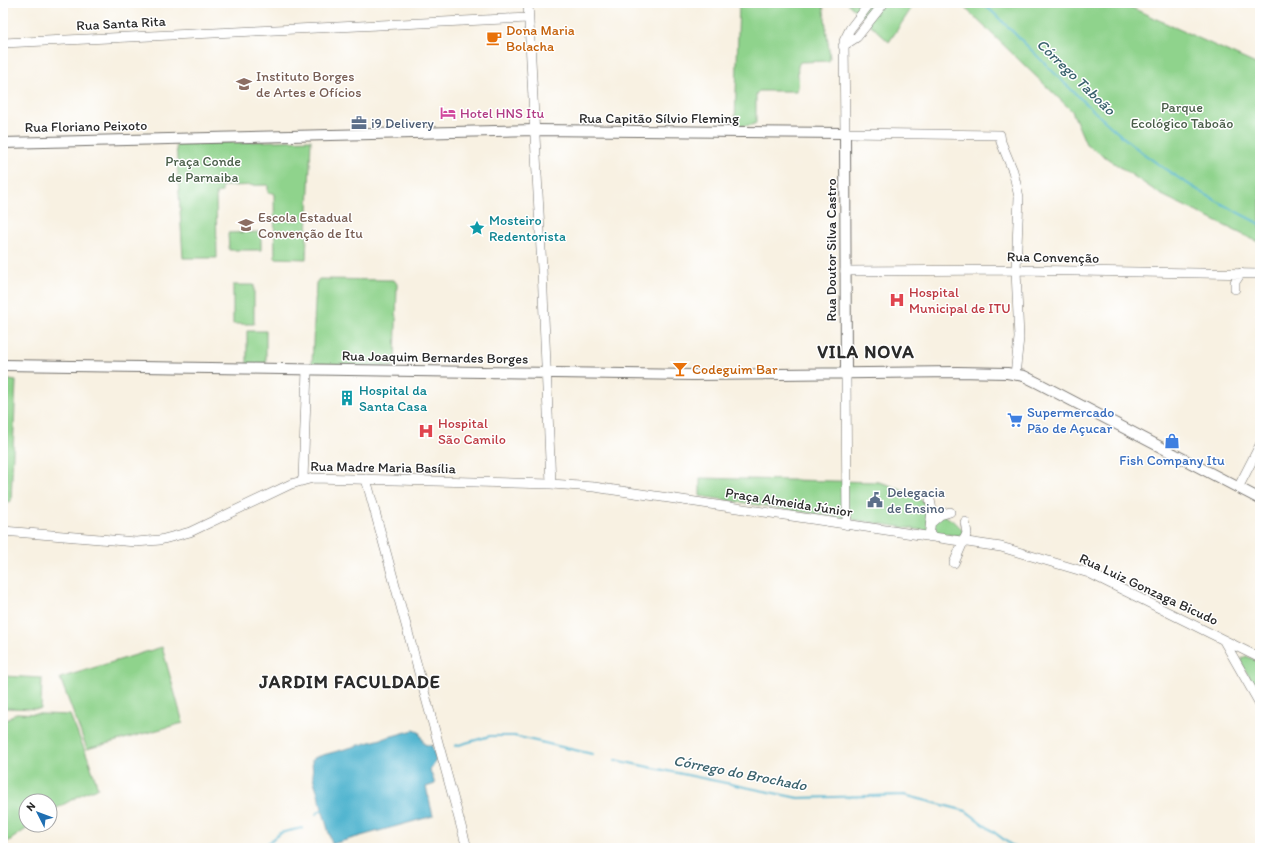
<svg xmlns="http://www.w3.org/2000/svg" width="1263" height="851" viewBox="0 0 1263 851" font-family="Itim,sans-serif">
<rect width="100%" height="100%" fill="#fff"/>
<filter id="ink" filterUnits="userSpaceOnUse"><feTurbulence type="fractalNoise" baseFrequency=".025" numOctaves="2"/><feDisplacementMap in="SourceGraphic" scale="8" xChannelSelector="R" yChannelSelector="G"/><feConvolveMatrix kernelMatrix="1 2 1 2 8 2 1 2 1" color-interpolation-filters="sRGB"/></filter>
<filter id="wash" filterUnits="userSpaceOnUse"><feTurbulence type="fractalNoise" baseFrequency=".012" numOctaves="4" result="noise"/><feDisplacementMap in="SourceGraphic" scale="16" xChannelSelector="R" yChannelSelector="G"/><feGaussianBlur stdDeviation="0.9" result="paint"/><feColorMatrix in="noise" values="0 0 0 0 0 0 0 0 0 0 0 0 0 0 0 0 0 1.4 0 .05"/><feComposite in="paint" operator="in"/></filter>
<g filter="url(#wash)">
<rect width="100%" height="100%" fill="#f8f1e2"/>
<!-- green -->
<path fill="#8fd38c" stroke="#5d7f5c" d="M739 3H823L830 58 829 61 800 62C794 70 802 82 796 91H759L756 94V123L752 125 738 126 735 123Z
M847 3H915L889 42Z
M960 3H1097L1100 6 1130 7 1260 66V243L1160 194 1086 144 1072 111Z
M311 140 306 259 275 258 274 193H268V185L222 186V192L216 193 217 258H183L176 144Z
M261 232V250H229L228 233Z
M319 279 394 280 397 284 395 364 392 367 315 366 312 363 316 283Z
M233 285H254V324H233Z
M247 331H266V366H247Z
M3 379 16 381 11 501 3 504Z
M700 478 878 482C907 488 931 507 956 523L963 530 962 534 959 536 700 496Z
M162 647 183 723 87 749 60 678Z
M1246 656 1260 662V695L1241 663V659Z
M3 676 42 678 41 709 3 708Z
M16 713 70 715 88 758 98 788 84 793 50 812V801H26V825H32L3 845V723Z"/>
<!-- water -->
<path fill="#50b4cf" stroke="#3e707d" d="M414 730 419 732 424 744 432 746 436 760 430 770 435 784 426 787 433 816 332 844 313 777 312 760 316 757Z"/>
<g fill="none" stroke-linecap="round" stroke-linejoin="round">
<!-- stream -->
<path stroke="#50b4cf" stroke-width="2" d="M983 3C1028 45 1071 92 1117 132 1159 169 1210 199 1260 224
M455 746 490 736H514L592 754
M615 760 798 798 904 795 966 811 1015 848
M316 814 323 809
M262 848 280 833 302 828"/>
</g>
</g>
<g filter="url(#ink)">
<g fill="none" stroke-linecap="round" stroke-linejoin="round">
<defs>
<path id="tertiary" d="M528 3 542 269 551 484
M870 3 850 29 844 41 845 133 1000 135 1001 142 1013 171 1019 197 1016 270 1019 338 1015 375
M3 43 528 18
M843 46 857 37 884 3
M845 271 1016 270 1260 274
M1235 289V282L1241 273
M846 374 847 525
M303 479 307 370
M366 479 467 848
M1238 488 1260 445
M932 522 940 515 950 512
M3 531 136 542 160 540 190 532 291 484 313 478 551 484 594 487 1001 547 1089 573 1260 658
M929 537 932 510 930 500
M954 563 967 533 965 522
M1224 641 1260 704"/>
<path id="secondary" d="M3 143 535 130 845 133 846 374
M3 365 693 375 957 372 1007 373 1024 376 1038 383 1260 499"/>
</defs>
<!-- tertiary casing -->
<use href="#tertiary" stroke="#73706b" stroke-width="10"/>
<!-- secondary casing -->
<use href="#secondary" stroke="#73706b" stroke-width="12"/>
<!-- tertiary -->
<use href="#tertiary" stroke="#fff" stroke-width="9"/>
<!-- secondary -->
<use href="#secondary" stroke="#fff" stroke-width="10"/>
</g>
</g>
<!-- icons -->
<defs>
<symbol id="cafe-bare" viewBox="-9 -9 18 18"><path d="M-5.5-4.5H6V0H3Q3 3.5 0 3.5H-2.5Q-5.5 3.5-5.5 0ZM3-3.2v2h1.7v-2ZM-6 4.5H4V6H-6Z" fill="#e8710a" stroke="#fff" stroke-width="2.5" paint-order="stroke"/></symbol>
<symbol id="university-bare" viewBox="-9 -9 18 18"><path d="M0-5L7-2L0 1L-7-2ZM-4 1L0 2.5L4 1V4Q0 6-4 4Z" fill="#8d6e63" stroke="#fff" stroke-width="2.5" paint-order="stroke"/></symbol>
<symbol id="hotel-bare" viewBox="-9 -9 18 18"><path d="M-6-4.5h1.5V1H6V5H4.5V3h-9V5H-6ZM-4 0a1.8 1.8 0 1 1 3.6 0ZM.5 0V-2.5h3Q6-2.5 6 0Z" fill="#d1479c" stroke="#fff" stroke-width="2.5" paint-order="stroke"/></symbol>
<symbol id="office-bare" viewBox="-9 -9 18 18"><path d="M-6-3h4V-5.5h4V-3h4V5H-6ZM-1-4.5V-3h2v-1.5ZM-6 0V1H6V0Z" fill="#5c6f8a" stroke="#fff" stroke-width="2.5" paint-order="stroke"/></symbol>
<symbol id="school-bare" viewBox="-9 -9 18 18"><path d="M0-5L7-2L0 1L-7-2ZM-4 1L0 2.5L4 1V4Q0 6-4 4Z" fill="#8d6e63" stroke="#fff" stroke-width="2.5" paint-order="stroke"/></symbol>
<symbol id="sight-bare" viewBox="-9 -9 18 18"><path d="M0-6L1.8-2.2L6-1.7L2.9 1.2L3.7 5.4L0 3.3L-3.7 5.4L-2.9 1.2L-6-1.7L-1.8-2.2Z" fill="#0f9aa8" stroke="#fff" stroke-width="2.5" paint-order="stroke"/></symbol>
<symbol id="hospital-bare" viewBox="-9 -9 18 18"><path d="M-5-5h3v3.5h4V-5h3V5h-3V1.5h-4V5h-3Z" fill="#e0444e" stroke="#fff" stroke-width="2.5" paint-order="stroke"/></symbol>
<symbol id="bar-bare" viewBox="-9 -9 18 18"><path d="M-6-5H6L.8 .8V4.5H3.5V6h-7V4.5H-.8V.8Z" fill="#e8710a" stroke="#fff" stroke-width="2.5" paint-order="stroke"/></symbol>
<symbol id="building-bare" viewBox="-9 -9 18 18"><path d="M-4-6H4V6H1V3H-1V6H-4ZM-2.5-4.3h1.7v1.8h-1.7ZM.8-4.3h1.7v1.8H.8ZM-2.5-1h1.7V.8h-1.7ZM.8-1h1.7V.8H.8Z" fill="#0f9aa8" stroke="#fff" stroke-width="2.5" paint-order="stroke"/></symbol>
<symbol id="supermarket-bare" viewBox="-9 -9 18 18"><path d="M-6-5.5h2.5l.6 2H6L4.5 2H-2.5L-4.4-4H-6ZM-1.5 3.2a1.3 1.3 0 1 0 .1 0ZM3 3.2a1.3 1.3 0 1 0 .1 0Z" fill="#3f7fe0" stroke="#fff" stroke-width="2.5" paint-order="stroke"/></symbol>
<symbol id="shop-bare" viewBox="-9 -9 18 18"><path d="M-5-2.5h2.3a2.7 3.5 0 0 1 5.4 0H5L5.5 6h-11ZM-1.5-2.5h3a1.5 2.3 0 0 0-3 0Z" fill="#3f7fe0" stroke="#fff" stroke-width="2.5" paint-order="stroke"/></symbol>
<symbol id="civic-bare" viewBox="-9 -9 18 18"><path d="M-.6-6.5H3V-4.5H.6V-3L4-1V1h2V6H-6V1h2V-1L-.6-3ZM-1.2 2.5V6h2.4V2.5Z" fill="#5c6f8a" stroke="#fff" stroke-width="2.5" paint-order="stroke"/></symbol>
</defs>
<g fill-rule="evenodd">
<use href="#cafe-bare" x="483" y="27" width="22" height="22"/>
<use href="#university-bare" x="233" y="73" width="22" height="22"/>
<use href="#hotel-bare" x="437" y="102" width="22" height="22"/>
<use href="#office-bare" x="348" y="112" width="22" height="22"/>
<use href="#school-bare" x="235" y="214" width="22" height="22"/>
<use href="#sight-bare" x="466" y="217" width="22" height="22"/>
<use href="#hospital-bare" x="886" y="289" width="22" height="22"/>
<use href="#bar-bare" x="669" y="358" width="22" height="22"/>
<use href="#building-bare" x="336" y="387" width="22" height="22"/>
<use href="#supermarket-bare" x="1004" y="409" width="22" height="22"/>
<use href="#hospital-bare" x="415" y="420" width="22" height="22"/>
<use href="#shop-bare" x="1161" y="430" width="22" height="22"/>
<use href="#civic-bare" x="864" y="489" width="22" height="22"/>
</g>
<g text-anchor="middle" stroke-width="3" stroke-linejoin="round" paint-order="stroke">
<!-- street labels -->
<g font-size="14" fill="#2b2b2b" stroke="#fff">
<text transform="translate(121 23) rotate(-3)" y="5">Rua Santa Rita</text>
<text x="659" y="123">Rua Capitão Sílvio Fleming</text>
<text transform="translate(86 126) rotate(-1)" y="5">Rua Floriano Peixoto</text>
<text transform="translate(831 250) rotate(-90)" y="5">Rua Doutor Silva Castro</text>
<text transform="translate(1053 257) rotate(1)" y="5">Rua Convenção</text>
<text transform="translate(435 357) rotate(1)" y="5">Rua Joaquim Bernardes Borges</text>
<text transform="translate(383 467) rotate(1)" y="5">Rua Madre Maria Basília</text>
<text transform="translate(789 502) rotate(9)" y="5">Praça Almeida Júnior</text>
<text transform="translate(1149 589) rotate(25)" y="5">Rua Luiz Gonzaga Bicudo</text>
</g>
<!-- food labels -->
<g font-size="14" fill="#c56008" stroke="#fff" text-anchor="start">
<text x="506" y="35">Dona Maria<tspan x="506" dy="16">Bolacha</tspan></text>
<text x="692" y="374">Codeguim Bar</text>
</g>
<!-- education labels -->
<g font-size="14" fill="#785e54" stroke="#fff" text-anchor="start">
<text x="256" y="81">Instituto Borges<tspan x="256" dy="16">de Artes e Ofícios</tspan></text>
<text x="258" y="222">Escola Estadual<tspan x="258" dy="16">Convenção de Itu</tspan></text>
</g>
<!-- park labels -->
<g font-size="14" fill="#495d48" stroke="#fff">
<text x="1182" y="112">Parque<tspan x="1182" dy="16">Ecológico Taboão</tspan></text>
<text x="203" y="166">Praça Conde<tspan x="203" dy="16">de Parnaiba</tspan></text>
</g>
<!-- hotel labels -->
<g font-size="14" fill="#b23c85" stroke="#fff" text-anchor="start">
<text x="460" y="118">Hotel HNS Itu</text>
</g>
<!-- service labels -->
<g font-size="14" fill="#4e5e75" stroke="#fff" text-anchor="start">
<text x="371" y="128">i9 Delivery</text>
<text x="887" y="497">Delegacia<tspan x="887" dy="16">de Ensino</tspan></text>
</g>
<!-- culture labels -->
<g font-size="14" fill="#0d838f" stroke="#fff" text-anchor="start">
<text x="489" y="225">Mosteiro<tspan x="489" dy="16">Redentorista</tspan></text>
<text x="359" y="395">Hospital da<tspan x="359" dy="16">Santa Casa</tspan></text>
</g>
<!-- health labels -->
<g font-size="14" fill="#be3a42" stroke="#fff" text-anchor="start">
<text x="909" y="297">Hospital<tspan x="909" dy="16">Municipal de ITU</tspan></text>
<text x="438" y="428">Hospital<tspan x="438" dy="16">São Camilo</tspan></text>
</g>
<!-- shop labels -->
<g font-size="14" fill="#366cbe" stroke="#fff" text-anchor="start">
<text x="1027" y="417">Supermercado<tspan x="1027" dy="16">Pão de Açucar</tspan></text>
<text x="1172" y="465" text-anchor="middle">Fish Company Itu</text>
</g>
<!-- water labels -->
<g font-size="15" font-style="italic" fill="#3a626d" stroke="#fff">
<text transform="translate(1076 77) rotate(44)" y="5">Córrego Taboão</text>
<text transform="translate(740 773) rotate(11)" y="5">Córrego do Brochado</text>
</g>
<!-- district labels -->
<g font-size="18" font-weight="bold" letter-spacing="1" fill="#2b2b2b" stroke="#fff">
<text x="866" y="358">VILA NOVA</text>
<text x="350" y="688">JARDIM FACULDADE</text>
</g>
</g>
<!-- margin -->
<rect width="1263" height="851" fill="none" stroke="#fff" stroke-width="16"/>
<!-- north arrow -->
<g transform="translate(38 813) rotate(312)"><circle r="19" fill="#ffffff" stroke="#aaaaaa"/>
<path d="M0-3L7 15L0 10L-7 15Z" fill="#1f6fb2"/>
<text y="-6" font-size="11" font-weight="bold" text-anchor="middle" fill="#2b2b2b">N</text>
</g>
</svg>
